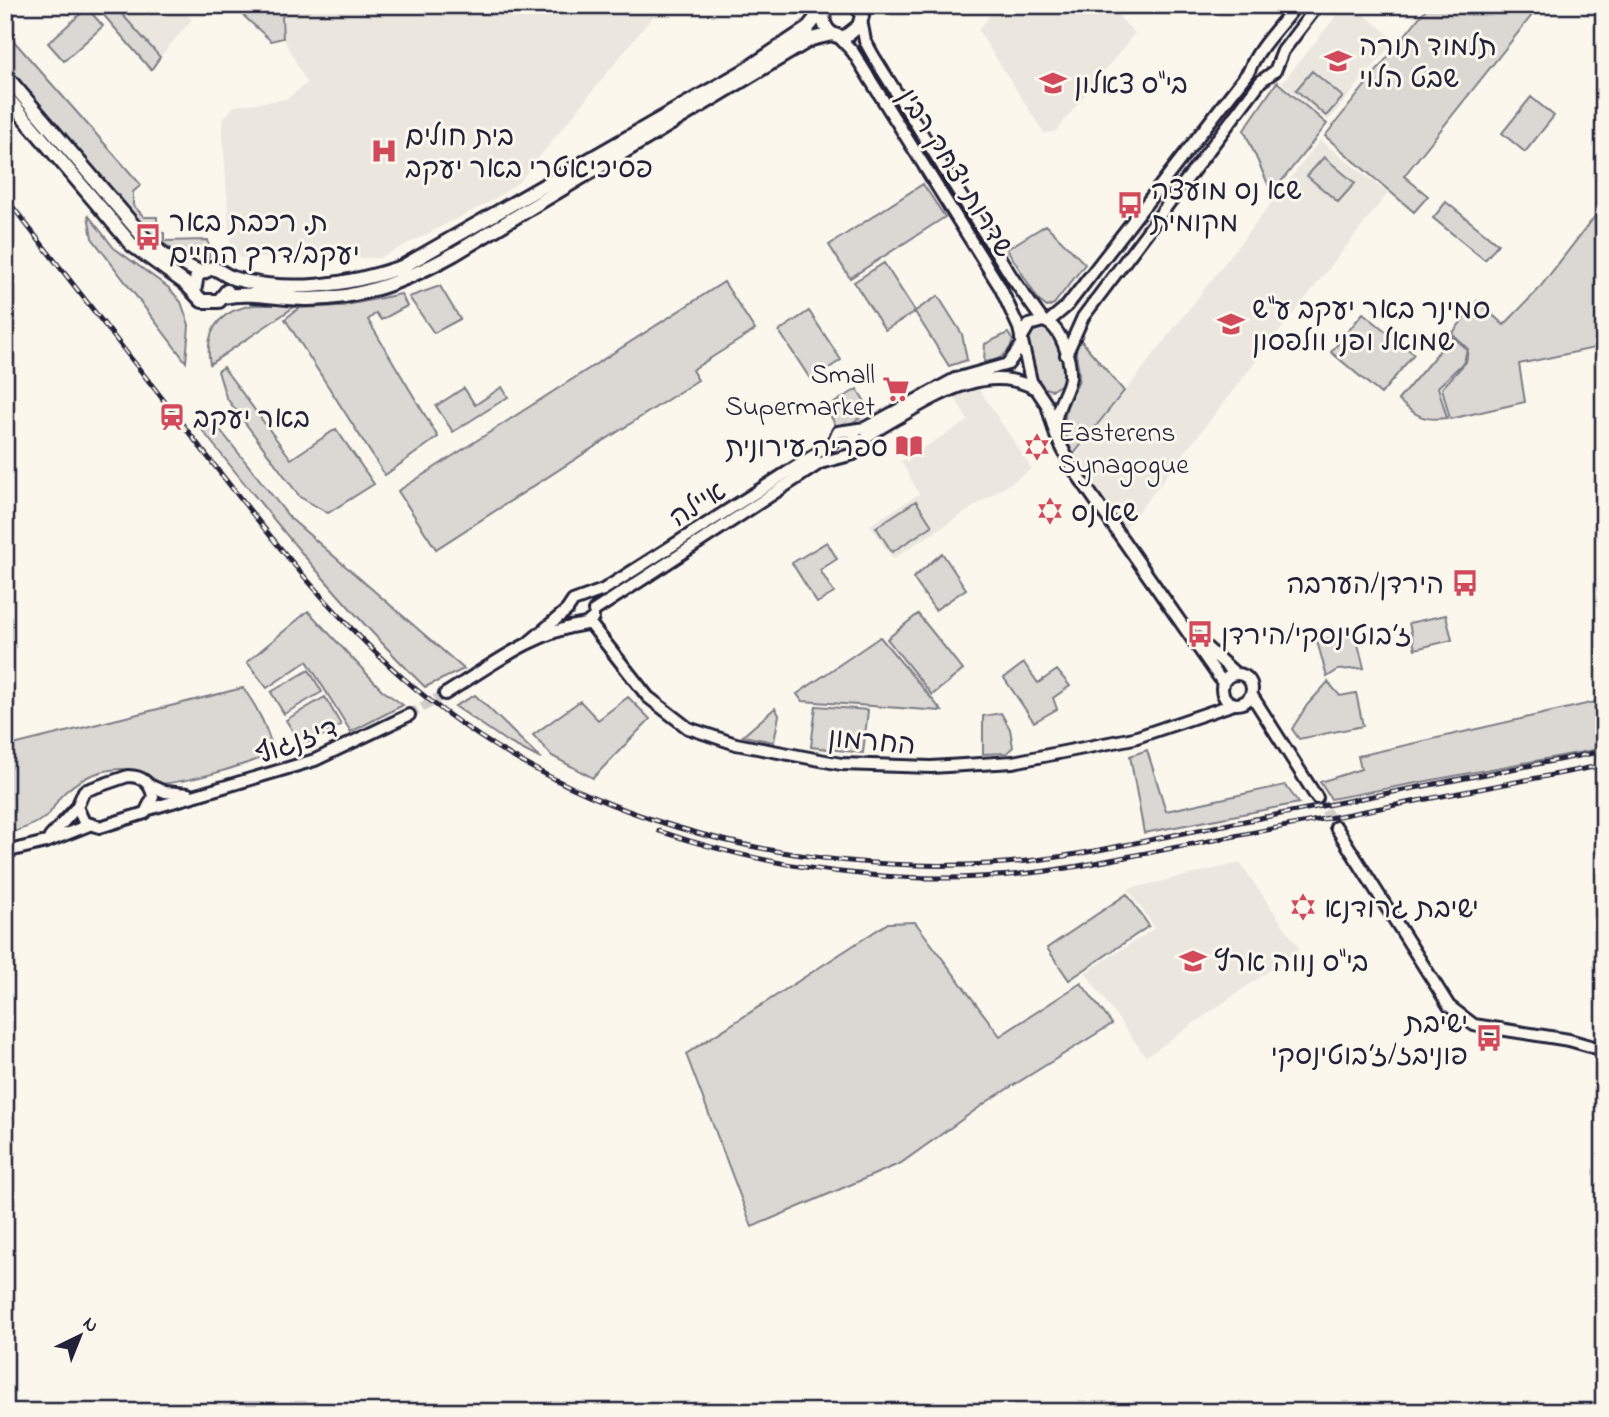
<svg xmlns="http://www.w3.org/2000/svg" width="1609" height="1417" viewBox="0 0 1609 1417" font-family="'Indie Flower','Playpen Sans Hebrew',sans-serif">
<rect width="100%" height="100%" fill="#fbf7ec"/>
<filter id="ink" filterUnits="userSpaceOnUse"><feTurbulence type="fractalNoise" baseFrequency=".0143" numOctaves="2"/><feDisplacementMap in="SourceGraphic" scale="14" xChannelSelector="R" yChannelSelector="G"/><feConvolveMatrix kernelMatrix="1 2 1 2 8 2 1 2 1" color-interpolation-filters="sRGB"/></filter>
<g filter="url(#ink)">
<!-- built -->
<path fill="#ebe7df" d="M114 5H176L192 19 160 57Z
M277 5H662L520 181 490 202 379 258H240L230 242 222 121 234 106 287 99 307 83 279 30Z
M999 5H1128L1119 17 1135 33 1055 132 1044 133 978 30Z
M1345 5H1353L1395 40 1328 121 1282 83Z
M1320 140 1388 193 1124 530 1075 456Z
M977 386 1032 469 893 559 870 525 919 494 901 461 968 421 954 396Z
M1240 863 1300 949 1146 1057 1085 973 1155 928 1128 889Z"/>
<!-- green -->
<path fill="#dbd8d3" stroke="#7e7d87" stroke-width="2" d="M95 5H114L160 57 151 70Z
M232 5H286L282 18 283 38 271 41Z
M1429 5H1540L1404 176 1428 196 1414 212 1325 136Z
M87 8 103 26 64 61 48 43Z
M5 31 141 185 133 192V205L144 217H157V232L164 233V241L208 240 209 256 206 266 199 267 142 229 99 184 5 65Z
M1312 71 1343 97 1326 116 1296 90Z
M1277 82 1327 124 1272 193 1244 130Z
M1531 97 1554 116 1525 152 1502 133Z
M1324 157 1355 183 1338 202 1307 176Z
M923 184 945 217 850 278 829 245Z
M1446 202 1498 244 1485 260 1433 218Z
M1603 206 1604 346 1519 364 1525 402 1450 419 1442 388 1466 362 1468 349 1452 334 1477 301 1504 325 1537 291Z
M88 215 114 248 169 288 181 302 189 325 186 362 92 238Z
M1046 225 1085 264 1054 304 1047 307 1039 301 1007 249Z
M884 263 915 311 938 296 962 334 967 360 949 366 915 312 885 330 854 282Z
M724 282 755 330 692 370 698 380 436 549 398 491Z
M440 286 460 319 434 333 409 297Z
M401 294 407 306 381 320 376 313 368 320 438 437 385 475 285 319 299 308 342 306Z
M253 305H297L210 364C204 330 219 311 253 305Z
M809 311 841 360 811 380 779 331Z
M1363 313 1414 354 1381 394 1331 352Z
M1042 324C1057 337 1071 364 1062 384L1052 390 1040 387 1025 344 1029 332Z
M1008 333 1013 341C1007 356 1000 360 984 362L985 344Z
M1452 336 1467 349 1464 362 1438 387 1447 418C1423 421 1416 416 1398 400Z
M1079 338 1124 391 1073 455C1066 438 1061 418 1069 401 1073 392 1079 386 1079 376 1079 361 1072 352 1079 338Z
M223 367 291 459 336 429 374 484 328 513 300 497 226 397 218 371Z
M502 387 508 397 453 432 436 406 464 388 475 405Z
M857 389 871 411 839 431 826 408Z
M206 412 290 518 464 669 425 687C341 604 268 514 195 421Z
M916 501 932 526 892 552 876 527Z
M827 542 837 559 820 570 834 593 817 603 792 563Z
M942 553 966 589 935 610 913 578Z
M308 611 382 690 403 705 351 732 307 661 267 688 247 662Z
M918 614 963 670 932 695 887 639Z
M1446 615 1452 640 1415 649 1409 623Z
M1355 632 1364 668 1338 670 1327 677 1317 641Z
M880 637 942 711 802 701 797 694Z
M1024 663 1038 683 1057 670 1070 686 1053 698 1057 709 1034 722 1004 678Z
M309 670 322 692 284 714 271 692Z
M1328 682 1340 696 1356 693 1363 726 1299 739 1292 729 1307 705Z
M243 688C259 709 268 729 274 754 236 767 200 780 160 784 132 758 88 769 62 795 56 801 53 811 46 817 34 825 19 831 5 834V747Z
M475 695 541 759 506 741 455 706Z
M325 697 341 725 302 747 286 720Z
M628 697 650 719 593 778 552 756 533 735 580 701 598 720Z
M1604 700V748L1331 799 1320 782 1361 769 1358 756Z
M816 706 868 710 863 753 811 747Z
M775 708 779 715 774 742 743 736Z
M1001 713 1010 729 1013 747 1007 753 983 754V716Z
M1147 750 1166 811 1285 785 1299 803 1144 833 1130 756Z
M1127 894 1149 926 1069 980 1047 948Z
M915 922 1000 1036 1081 983 1112 1024 988 1101 901 1163 752 1227 686 1054 888 923Z"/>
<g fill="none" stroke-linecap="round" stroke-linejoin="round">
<!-- tertiary-tunnel -->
<path stroke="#d0ccc9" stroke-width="10" stroke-dasharray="10 5" stroke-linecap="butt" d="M409 715 445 694
M1317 798 1336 827"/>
<defs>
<path id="tertiary" d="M861 20 865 41 874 57 1013 279 1043 321
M839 37 853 52 1000 287 1019 328 1031 381 1047 405 1056 436 1072 467 1223 683
M1048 322 1067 306 1249 71C1258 47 1280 27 1296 5
M1021 339 1029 325 1043 321C1061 325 1071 360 1070 377 1069 390 1057 404 1055 423
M1066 355 1083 317 1261 81 1275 71 1283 51 1318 5
M859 443C872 432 887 424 901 416 941 393 989 364 1034 388
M594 611 820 463 854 454 859 443 852 431
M589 622 648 697 688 728 736 744 841 764 931 767 1013 762 1134 738 1234 704
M1197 639 1236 674
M528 643 567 610 573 601 603 590 816 454 833 442 838 432 865 428 955 379 1008 364 1021 346
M1222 689a15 15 0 1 1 30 0a15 15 0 1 1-30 0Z
M445 694C489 667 535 631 586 624L593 618
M1251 694 1317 798
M128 776C142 776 151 783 153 797L145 813 100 827 84 822 77 807 84 791Z
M149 785 165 792 188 794
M149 809 315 760 409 715
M1336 827 1449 1006 1474 1025 1569 1040 1604 1050
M50 837 77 807
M5 852 46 842 89 825"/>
<path id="secondary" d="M825 9C820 24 828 37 845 37L859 26 862 16 857 5
M5 75 145 239 165 256 200 272
M5 95 132 245 185 283 202 301H219L227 291
M194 292 197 275 212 268C221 270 226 277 236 279 290 294 350 285 402 267L744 71 807 29 826 5
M224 297C250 291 278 299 305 299 360 300 407 280 454 254L811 39 832 34"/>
</defs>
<!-- tertiary casing -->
<use href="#tertiary" stroke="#22223b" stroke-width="16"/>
<!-- secondary casing -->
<use href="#secondary" stroke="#22223b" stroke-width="18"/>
<!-- tertiary -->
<use href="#tertiary" stroke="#fbf7ec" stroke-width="10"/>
<!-- secondary -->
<use href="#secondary" stroke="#fbf7ec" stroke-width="12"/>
<defs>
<path id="rail" d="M5 197C69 279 133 361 197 443 260 524 325 609 402 677 561 818 782 875 991 864 1066 860 1141 841 1214 827 1344 802 1474 776 1604 751
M659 831C792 876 940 891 1079 866L1604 765"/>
</defs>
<!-- rail casing -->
<use href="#rail" stroke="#22223b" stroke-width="5"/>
<!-- rail -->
<use href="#rail" stroke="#fbf7ec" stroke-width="2.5" stroke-dasharray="8" stroke-linecap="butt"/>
</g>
</g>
<!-- icons -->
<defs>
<symbol id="school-bare" viewBox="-9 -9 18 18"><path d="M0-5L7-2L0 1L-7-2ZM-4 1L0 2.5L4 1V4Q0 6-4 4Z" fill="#d1495b" stroke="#fbf7ec" stroke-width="2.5" paint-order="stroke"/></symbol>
<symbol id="hospital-bare" viewBox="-9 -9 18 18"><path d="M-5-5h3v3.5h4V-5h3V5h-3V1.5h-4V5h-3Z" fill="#d1495b" stroke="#fbf7ec" stroke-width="2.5" paint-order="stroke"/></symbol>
<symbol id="bus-bare" viewBox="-9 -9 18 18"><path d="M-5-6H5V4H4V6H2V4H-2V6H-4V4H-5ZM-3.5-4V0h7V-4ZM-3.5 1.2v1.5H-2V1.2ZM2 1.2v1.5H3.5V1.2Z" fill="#d1495b" stroke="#fbf7ec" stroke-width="2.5" paint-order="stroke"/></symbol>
<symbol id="supermarket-bare" viewBox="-9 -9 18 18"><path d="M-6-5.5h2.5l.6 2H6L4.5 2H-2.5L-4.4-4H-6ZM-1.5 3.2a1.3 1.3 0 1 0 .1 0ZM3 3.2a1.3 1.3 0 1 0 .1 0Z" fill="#d1495b" stroke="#fbf7ec" stroke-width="2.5" paint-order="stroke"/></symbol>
<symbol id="station-bare" viewBox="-9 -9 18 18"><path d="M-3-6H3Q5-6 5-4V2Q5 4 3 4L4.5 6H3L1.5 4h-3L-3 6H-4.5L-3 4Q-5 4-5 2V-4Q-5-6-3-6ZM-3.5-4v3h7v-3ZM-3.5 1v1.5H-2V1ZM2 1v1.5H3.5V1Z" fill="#d1495b" stroke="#fbf7ec" stroke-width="2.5" paint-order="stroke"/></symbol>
<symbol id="library-bare" viewBox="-9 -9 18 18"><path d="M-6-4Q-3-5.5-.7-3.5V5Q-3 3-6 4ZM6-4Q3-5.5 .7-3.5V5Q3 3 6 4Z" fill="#d1495b" stroke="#fbf7ec" stroke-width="2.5" paint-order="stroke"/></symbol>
<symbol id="synagogue-bare" viewBox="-9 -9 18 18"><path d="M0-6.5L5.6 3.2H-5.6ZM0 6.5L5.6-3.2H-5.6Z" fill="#d1495b" stroke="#fbf7ec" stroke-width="2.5" paint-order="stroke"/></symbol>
</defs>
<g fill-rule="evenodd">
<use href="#school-bare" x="1319" y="42" width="38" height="38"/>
<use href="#school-bare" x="1034" y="64" width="38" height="38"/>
<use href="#hospital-bare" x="365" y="132" width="38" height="38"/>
<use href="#bus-bare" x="1111" y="186" width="38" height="38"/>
<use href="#bus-bare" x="129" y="218" width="38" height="38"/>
<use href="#school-bare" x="1212" y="305" width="38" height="38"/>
<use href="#supermarket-bare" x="877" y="370" width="38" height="38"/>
<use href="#station-bare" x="153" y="398" width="38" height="38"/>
<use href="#library-bare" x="890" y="427" width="38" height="38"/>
<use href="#synagogue-bare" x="1018" y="428" width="38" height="38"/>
<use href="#synagogue-bare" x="1031" y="492" width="38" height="38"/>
<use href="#bus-bare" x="1446" y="564" width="38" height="38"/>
<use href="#bus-bare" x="1181" y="615" width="38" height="38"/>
<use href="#synagogue-bare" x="1284" y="888" width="38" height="38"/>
<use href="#school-bare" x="1174" y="942" width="38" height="38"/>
<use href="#bus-bare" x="1470" y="1019" width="38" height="38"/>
</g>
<g text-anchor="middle" stroke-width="6" stroke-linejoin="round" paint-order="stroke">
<!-- poi labels -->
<g font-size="28" fill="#22223b" stroke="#fbf7ec" text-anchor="start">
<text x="1359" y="55">תלמוד תורה<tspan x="1359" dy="32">שבט הלוי</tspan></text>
<text x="1074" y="93">בי"ס צאלון</text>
<text x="405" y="145">בית חולים<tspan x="405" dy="32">פסיכיאטרי באר יעקב</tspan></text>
<text x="1151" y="199">שא נס מועצה<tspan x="1151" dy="32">מקומית</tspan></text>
<text x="169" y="231">ת. רכבת באר<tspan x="169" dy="32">יעקב/דרך החיים</tspan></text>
<text x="1252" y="318">סמינר באר יעקב ע"ש<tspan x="1252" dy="32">שמואל ופני וולפסון</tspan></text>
<text x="875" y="383" text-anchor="end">Small<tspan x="875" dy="32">Supermarket</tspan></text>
<text x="193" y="427">באר יעקב</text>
<text x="1058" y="441">Easterens<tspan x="1058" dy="32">Synagogue</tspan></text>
<text x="888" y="456" text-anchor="end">ספריה עירונית</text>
<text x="1071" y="521">שא נס</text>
<text x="1444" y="593" text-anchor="end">הירדן/הערבה</text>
<text x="1221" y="644">ז׳בוטינסקי/הירדן</text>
<text x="1324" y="917">ישיבת גרודנא</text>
<text x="1214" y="971">בי"ס נווה ארץ</text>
<text x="1468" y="1032" text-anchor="end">ישיבת<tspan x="1468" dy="32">פוניבז/ז׳בוטינסקי</tspan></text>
</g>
<!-- street labels -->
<g font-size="28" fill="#22223b" stroke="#fbf7ec">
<text transform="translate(957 172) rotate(58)" y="10">שדרות יצחק רבין</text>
<text transform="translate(697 503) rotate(-32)" y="10">איילה</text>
<text transform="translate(296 740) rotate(-20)" y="10">דיזנגוף</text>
<text transform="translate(872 740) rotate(5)" y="10">החרמון</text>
</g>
</g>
<!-- margin -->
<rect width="1609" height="1417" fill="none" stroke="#fbf7ec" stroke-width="28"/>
<rect x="14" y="14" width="1581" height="1389" fill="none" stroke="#22223b" stroke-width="2.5" filter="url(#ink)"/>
<!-- north arrow -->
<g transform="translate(80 1336) rotate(43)" stroke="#fbf7ec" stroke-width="5" paint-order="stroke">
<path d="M0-5L12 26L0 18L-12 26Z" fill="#22223b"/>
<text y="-10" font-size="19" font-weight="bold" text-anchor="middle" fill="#22223b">N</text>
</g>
</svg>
